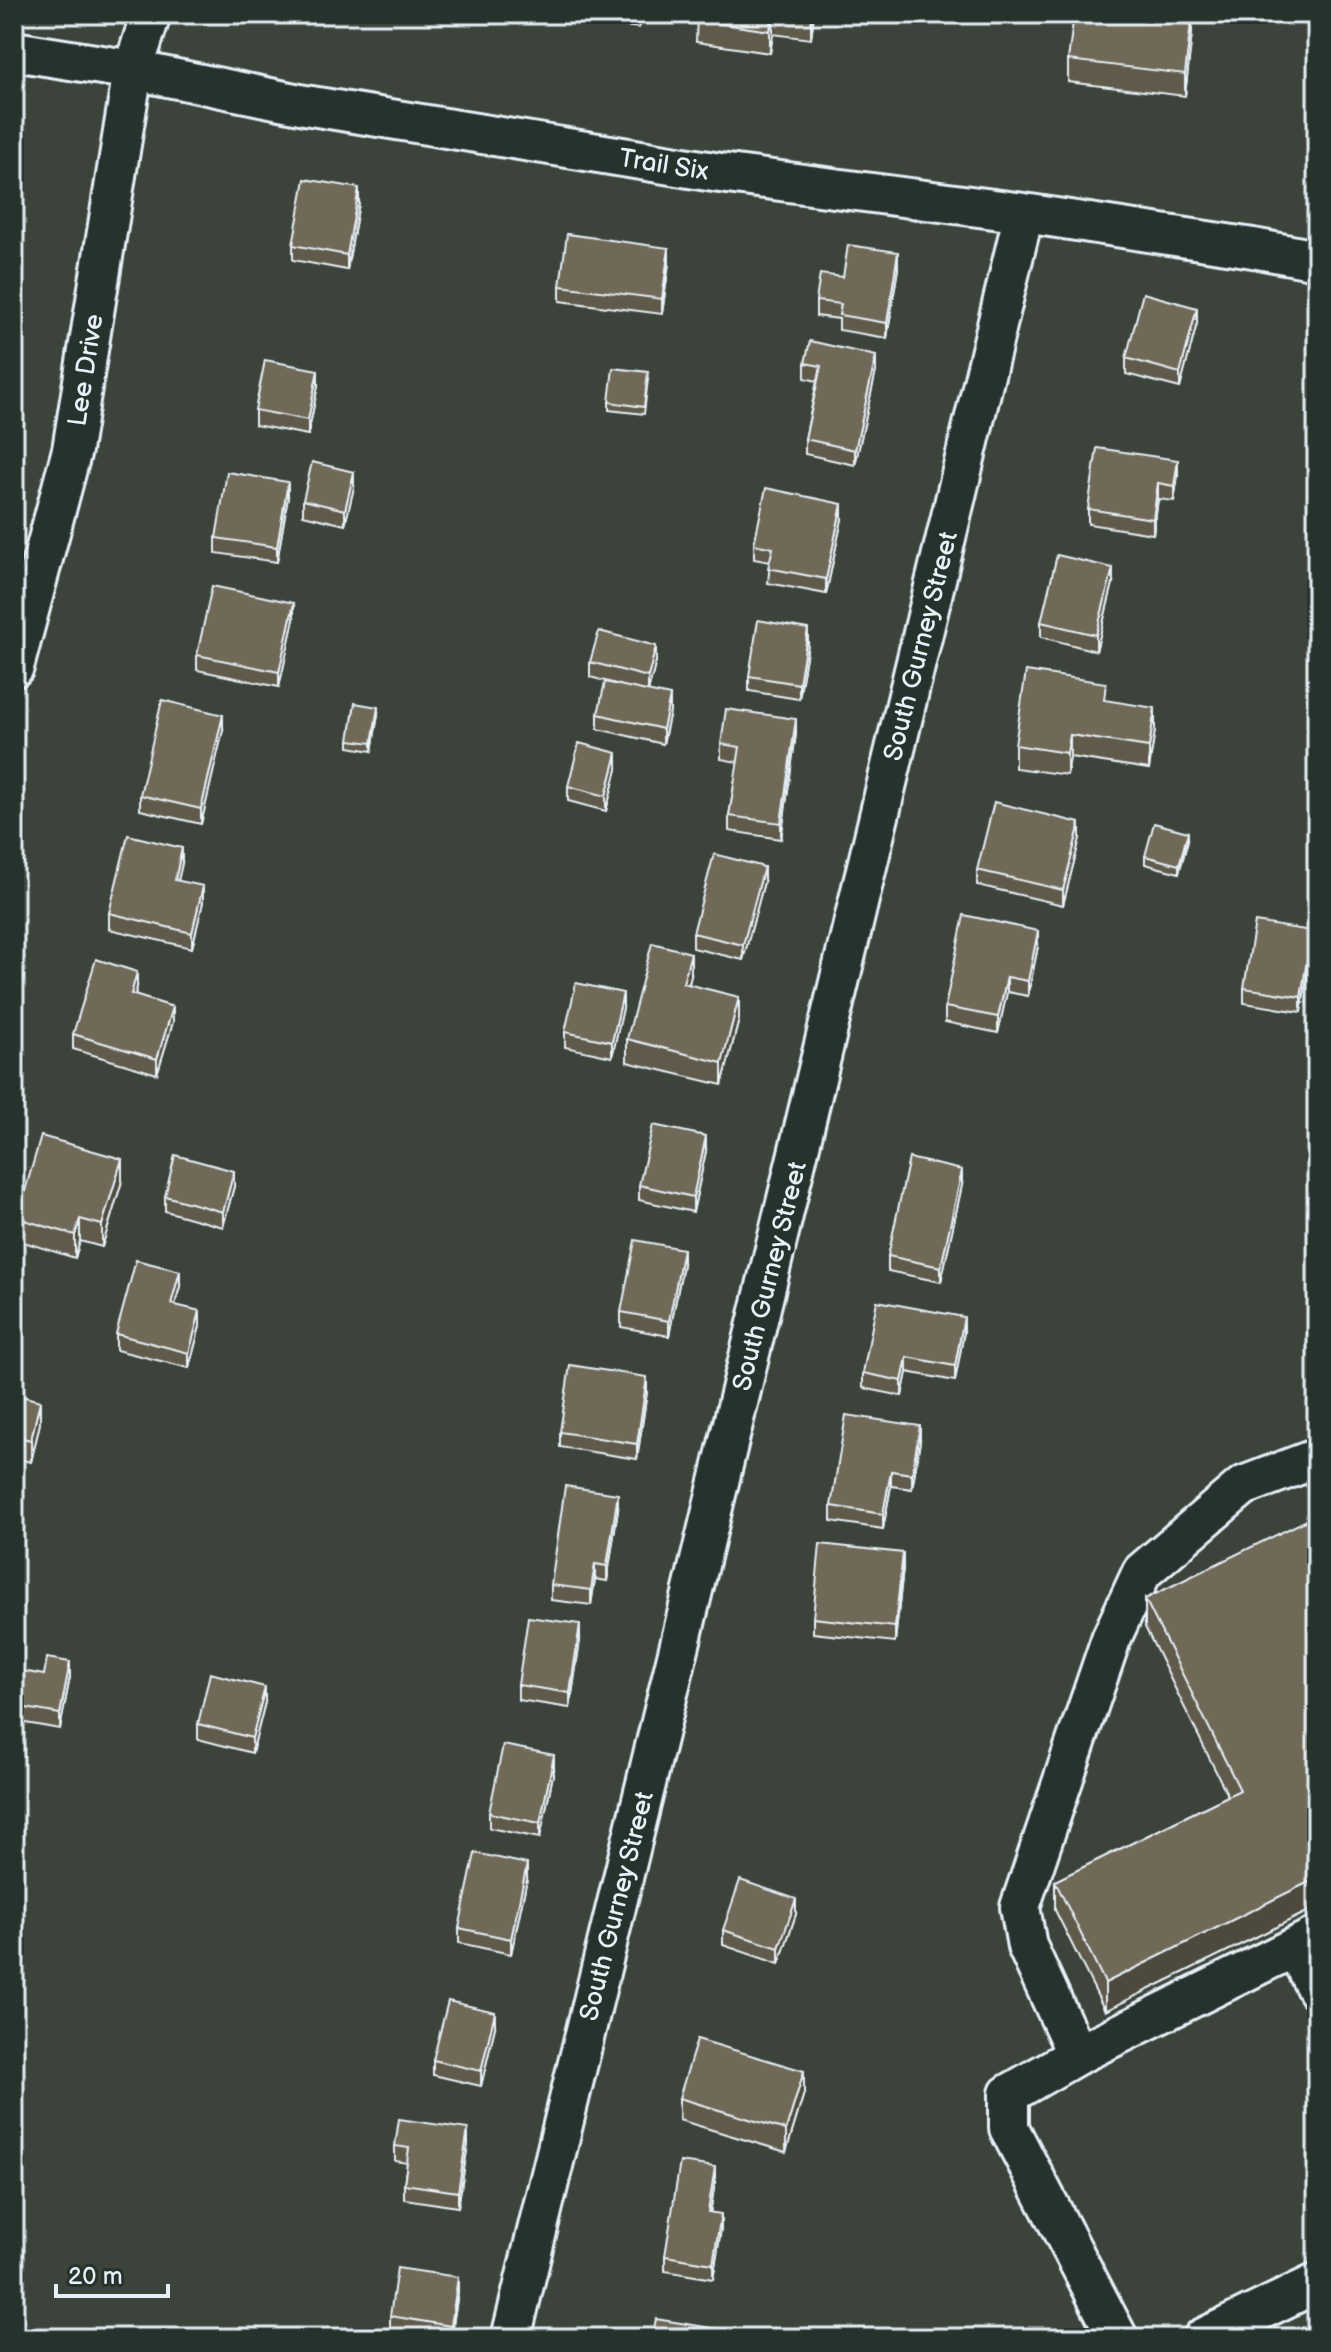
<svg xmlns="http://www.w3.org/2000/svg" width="1331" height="2352" viewBox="0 0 1331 2352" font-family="'Balsamiq Sans',sans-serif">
<rect width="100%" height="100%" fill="#3c433a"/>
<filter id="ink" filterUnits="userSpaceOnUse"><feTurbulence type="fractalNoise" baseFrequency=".0125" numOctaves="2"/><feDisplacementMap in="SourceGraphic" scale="16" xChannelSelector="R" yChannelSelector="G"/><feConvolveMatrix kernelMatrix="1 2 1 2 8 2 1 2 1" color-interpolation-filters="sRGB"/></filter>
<g filter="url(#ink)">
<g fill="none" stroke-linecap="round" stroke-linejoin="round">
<defs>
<path id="minor" d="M14 51 133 70 305 105 720 173 1024 213 1253 248 1317 260
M14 667 72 450 133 70 151 14
M1317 1458 1243 1486 1142 1572 1111 1639 1020 1907 1027 1946 1077 2055 1317 1936
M1295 1947 1317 1990
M1077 2055 1009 2094V2128L1118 2338
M511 2338 681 1640 1024 213
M1203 2338 1317 2283"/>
</defs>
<!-- minor casing -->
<use href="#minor" stroke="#e8f1f8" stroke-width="44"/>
<!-- minor -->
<use href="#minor" stroke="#26332d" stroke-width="38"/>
</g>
<!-- wall -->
<path fill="#605a4c" stroke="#e8f1f8" stroke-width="2" d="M568 14H641L639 28 568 19Z
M697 14H814L811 39 773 34 770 53 696 42Z
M1192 33 1185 96 1068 82V60Z
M359 203 347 270 293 260V245Z
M669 263 662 314 560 301V286Z
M898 268 887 338 839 330V319L816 316V301Z
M1197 323 1180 388 1126 374V358Z
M805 363 876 371 855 465 805 454V439L817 381 805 378Z
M648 379 644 414 609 410V402Z
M318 385 308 435 255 425V410Z
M1178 475 1174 501 1158 499 1153 534 1088 524V509Z
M354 487 345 525 303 515V500Z
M288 497 277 562 216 553V538Z
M842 519 826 594 768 583 770 562 754 559V544Z
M1113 583 1096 651 1041 637V622Z
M294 619 279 687 197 670V655Z
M808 644 799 699 749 691V676Z
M656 661 648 691 670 711 663 744 598 729V714L620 685 590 677V662Z
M1106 701 1155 730 1149 769 1070 757 1067 775 1015 768V745Z
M378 714 372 751 349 747V740Z
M223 730 201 824 140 810V795Z
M796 734 781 839 729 831V816L738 762 721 759V744Z
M617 769 606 811 568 801V786Z
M1080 838 1063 905 977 885V870Z
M1188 840 1179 873 1145 864V856Z
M182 863 178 880 203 902 192 948 109 929V913Z
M764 882 743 960 693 948V933Z
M1038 946 1028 996 1007 992 998 1033 945 1022V1007Z
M1312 946 1301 1012 1244 1003V988Z
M691 975 689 985 739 1019 722 1085 627 1062V1039Z
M137 987 135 996 173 1022 157 1074 73 1049V1034Z
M623 1008 612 1057 565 1047V1032Z
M706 1151 693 1212 639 1200V1185Z
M122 1181 102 1247 80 1241 75 1258 17 1240V1218Z
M962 1185 941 1282 888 1271V1256Z
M234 1186 223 1227 165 1211V1196Z
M683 1264 669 1336 621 1327V1312Z
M180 1286 175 1305 200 1326 189 1368 116 1350V1334Z
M964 1332 955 1381 907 1372 902 1396 863 1388V1373Z
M647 1392 637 1459 560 1447V1432Z
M14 1394 40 1423 31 1462 14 1458Z
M920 1441 912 1489 891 1486 883 1529 831 1521V1506Z
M618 1509 607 1581 595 1579 591 1605 551 1600V1585Z
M903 1568 895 1642 813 1633V1618Z
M1145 1599 1317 1907 1105 2011 1055 1910V1881L1228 1796 1145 1627Z
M580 1640 570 1708 518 1700V1685Z
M44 1675 70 1677 60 1729 14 1721V1685Z
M265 1702 252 1753 198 1739V1724Z
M554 1770 540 1838 489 1828V1813Z
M527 1879 511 1954 459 1943V1928Z
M796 1914 779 1964 723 1945V1930Z
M495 2027 481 2086 433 2075V2060Z
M804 2093 786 2152 679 2120V2098Z
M468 2144 458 2207 404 2199V2184L407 2163 395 2161V2146Z
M715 2182 710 2213 721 2229 713 2279 665 2271V2256Z
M458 2292 451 2338H434L390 2331V2316Z"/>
<!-- shaded-wall -->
<path fill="#4e4a3e" stroke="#e8f1f8" stroke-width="2" d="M773 14V34L770 53V31Z
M811 14H814L811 39Z
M1192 14V33L1185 96V74Z
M359 188V203L347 270V255Z
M669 248V263L662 314V299Z
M898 252V268L887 338V323Z
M1197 308V323L1180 388V373Z
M876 356V371L855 465V450Z
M318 370V385L308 435V420Z
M1178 460V475L1174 501V486Z
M354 472V487L345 525V510Z
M288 482V497L277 562V547Z
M1158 483V499L1153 534V519Z
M842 504V519L826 594V579Z
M1113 568V583L1096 651V635Z
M294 603V619L279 687V672Z
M808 629V644L799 699V684Z
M656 646V661L648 692V677Z
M670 696V711L663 744V729Z
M378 707V714L372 751V743Z
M1155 708V730L1149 769V747Z
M223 715V730L201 824V809Z
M796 719V734L781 839V823Z
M1070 735V757L1067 775V753Z
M617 753V769L606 811V796Z
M1080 823V838L1063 905V890Z
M1188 832V840L1179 873V865Z
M182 848V863L175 895V880Z
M764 867V882L743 960V945Z
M203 886V902L192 948V933Z
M1038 931V946L1028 996V981Z
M1312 931V946L1301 1012V997Z
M691 953V975L683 1005V983Z
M137 972V987L131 1009V994Z
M1007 977V992L998 1033V1017Z
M623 993V1008L612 1057V1042Z
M739 997V1019L722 1085V1063Z
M173 1007V1022L157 1074V1059Z
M706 1136V1151L693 1212V1197Z
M122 1159V1181L102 1247V1225Z
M962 1170V1185L941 1282V1267Z
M234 1171V1186L223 1227V1212Z
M80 1219V1241L75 1258V1235Z
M683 1249V1264L669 1336V1321Z
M180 1271V1286L171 1319V1304Z
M200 1311V1326L189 1368V1353Z
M964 1317V1332L955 1381V1366Z
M907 1357V1372L902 1396V1381Z
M647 1377V1392L637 1459V1444Z
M40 1401V1423L31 1462V1440Z
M920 1426V1441L912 1489V1474Z
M891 1471V1486L883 1529V1514Z
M618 1494V1509L607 1581V1566Z
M903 1553V1568L895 1642V1627Z
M595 1564V1579L591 1605V1590Z
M580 1624V1640L570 1708V1693Z
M70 1662V1677L60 1729V1714Z
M265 1687V1702L252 1753V1738Z
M554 1755V1770L540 1838V1823Z
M527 1864V1879L511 1954V1939Z
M1317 1878V1907L1105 2011V1983Z
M796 1899V1914L779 1964V1948Z
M495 2012V2027L481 2086V2071Z
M804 2071V2093L786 2152V2130Z
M468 2129V2144L458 2207V2192Z
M715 2167V2182L708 2227V2212Z
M721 2214V2229L713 2279V2264Z
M458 2277V2292L451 2338V2326Z"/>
<!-- building -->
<path fill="#706958" stroke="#e8f1f8" stroke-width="2" d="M697 14H772L770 31 696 20Z
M791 14H811V17Z
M1074 14H1192L1185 74 1068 60Z
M305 179 359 188 347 255 293 245Z
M567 234 669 248 662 299 560 286Z
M848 245 898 252 887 323 839 315 841 304 816 301 820 274 843 277Z
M1143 293 1197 308 1180 373 1126 358Z
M810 341 876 356 855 450 805 439 821 366 805 363Z
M265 360 318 370 308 420 255 410Z
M613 368 648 372 644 407 609 402Z
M1097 448 1178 460 1174 486 1158 483 1153 519 1088 509Z
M312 462 354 472 345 510 303 500Z
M227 472 288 482 277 547 216 538Z
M766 488 842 504 826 579 768 568 773 548 754 544Z
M1057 555 1113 568 1096 635 1041 622Z
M212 586 294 603 279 672 197 655Z
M758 620 808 629 799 684 749 676Z
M599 631 656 646 648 677 590 662Z
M1026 671 1106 683 1104 700 1155 708 1149 747 1070 735 1067 753 1015 745Z
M605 682 670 696 663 729 598 714Z
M162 700 223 715 201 809 140 795Z
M355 703 378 707 372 743 349 740Z
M726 709 796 719 781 823 729 816 740 747 721 744Z
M579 743 617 753 606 796 568 786Z
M994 802 1080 823 1063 890 977 870Z
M1154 823 1188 832 1179 865 1145 856Z
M128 835 182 848 175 880 203 886 192 933 109 913Z
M714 854 764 867 743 945 693 933Z
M964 915 1038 931 1028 981 1007 977 998 1017 945 1007Z
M1255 922 1312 931 1301 997 1244 988Z
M652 943 691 953 683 983 739 997 722 1063 627 1039Z
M96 959 137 972 131 994 173 1007 157 1059 73 1034Z
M576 983 623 993 612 1042 565 1032Z
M653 1125 706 1136 693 1197 639 1185Z
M41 1136 122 1159 102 1225 80 1219 75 1235 17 1218Z
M175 1155 234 1171 223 1212 165 1196Z
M909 1158 962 1170 941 1267 888 1256Z
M635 1240 683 1249 669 1321 621 1312Z
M136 1260 180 1271 171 1304 200 1311 189 1353 116 1334Z
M877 1301 964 1317 955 1366 907 1357 902 1381 863 1373Z
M570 1365 647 1377 637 1444 560 1432Z
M14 1394 40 1401 31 1440 14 1436Z
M846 1415 920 1426 912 1474 891 1471 883 1514 831 1506Z
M565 1486 618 1494 607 1566 595 1564 591 1590 551 1585Z
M1317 1515V1878L1105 1983 1055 1881 1240 1790 1145 1599Z
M820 1544 903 1553 895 1627 813 1618Z
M528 1617 580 1624 570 1693 518 1685Z
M47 1658 70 1662 60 1714 14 1706V1685L17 1670 44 1675Z
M210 1673 265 1687 252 1738 198 1724Z
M503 1745 554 1755 540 1823 489 1813Z
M475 1853 527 1864 511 1939 459 1928Z
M740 1880 796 1899 779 1948 723 1930Z
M448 2001 495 2012 481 2071 433 2060Z
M697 2039 804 2071 786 2130 679 2098Z
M399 2119 468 2129 458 2192 404 2184 409 2148 395 2146Z
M680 2162 715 2167 708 2212 721 2214 713 2264 665 2256Z
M397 2268 458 2277 451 2326 390 2316Z
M656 2319 755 2335V2338H652Z"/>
</g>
<g text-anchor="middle" stroke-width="8" stroke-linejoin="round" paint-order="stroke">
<!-- street labels -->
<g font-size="26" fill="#e8f1f8" stroke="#26332d">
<text transform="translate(664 164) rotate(9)" y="9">Trail Six</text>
<text transform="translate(85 370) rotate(-81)" y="9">Lee Drive</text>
<text transform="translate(920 646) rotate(-76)" y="9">South Gurney Street</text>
<text transform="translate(769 1276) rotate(-76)" y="9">South Gurney Street</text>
<text transform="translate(616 1906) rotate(-76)" y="9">South Gurney Street</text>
</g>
</g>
<!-- margin -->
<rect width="1331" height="2352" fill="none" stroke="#26332d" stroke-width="48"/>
<rect x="24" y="24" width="1283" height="2304" fill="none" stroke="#e8f1f8" stroke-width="3" filter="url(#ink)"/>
<!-- scale -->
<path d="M56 2284v12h112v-12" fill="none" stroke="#e8f1f8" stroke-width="4"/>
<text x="68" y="2284" font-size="24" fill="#e8f1f8" stroke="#26332d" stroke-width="6" paint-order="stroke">20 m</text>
</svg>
